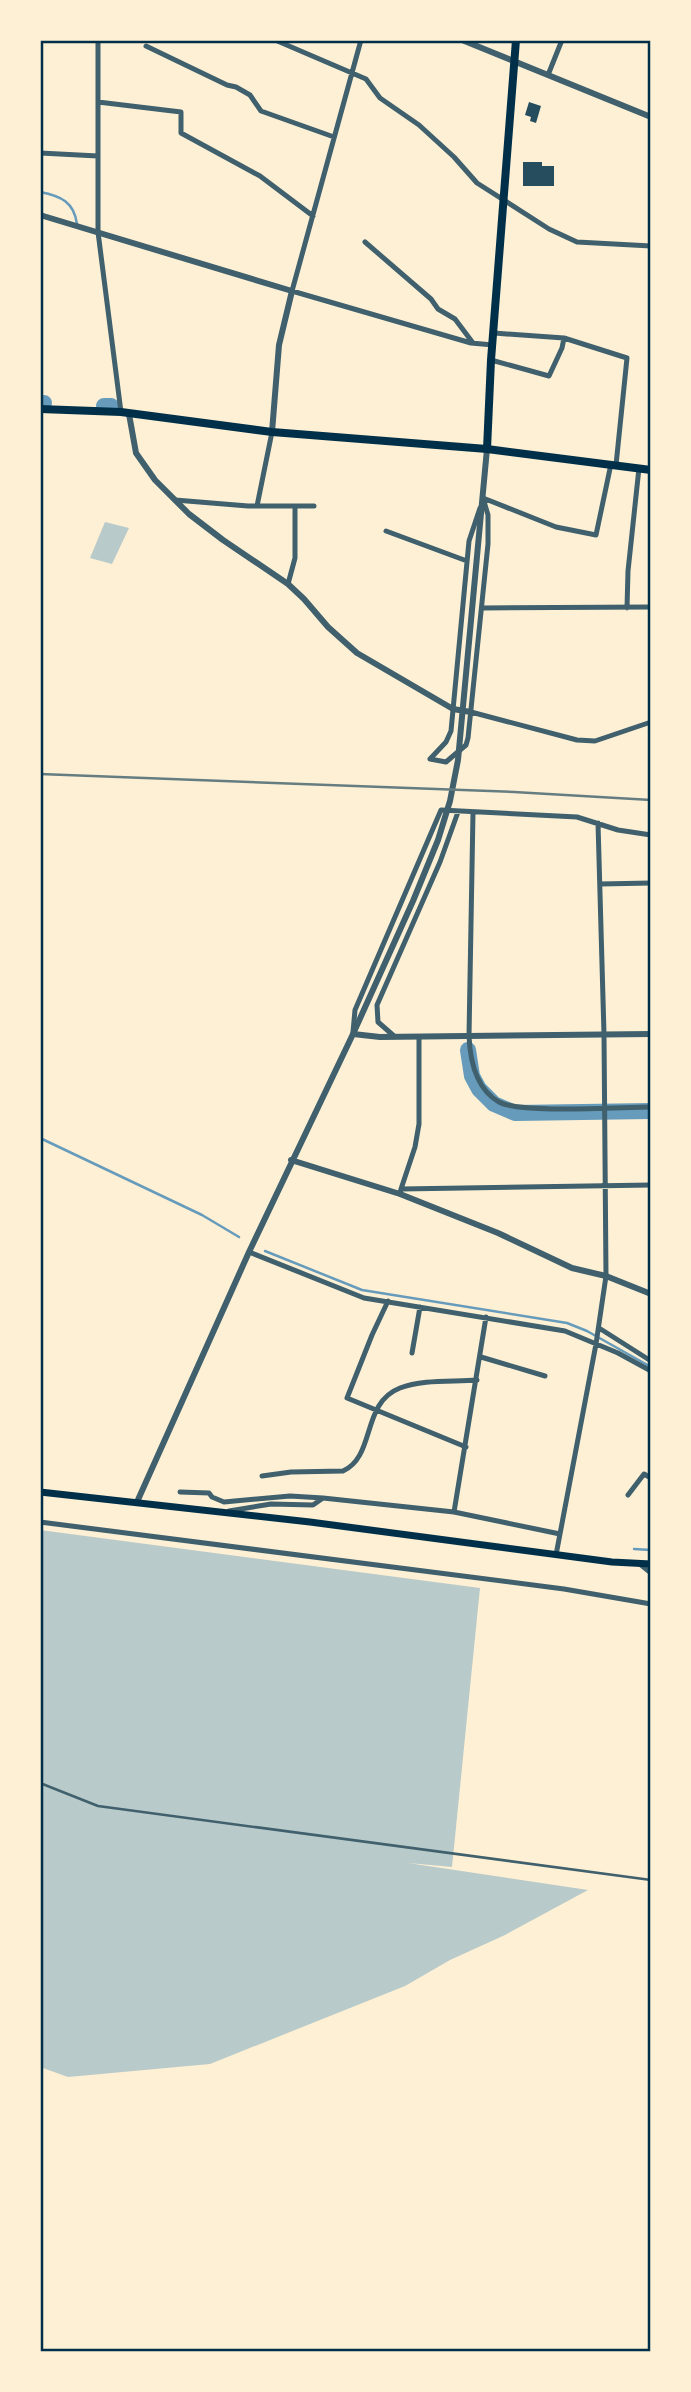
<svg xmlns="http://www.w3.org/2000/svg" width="691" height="2392" viewBox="0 0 691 2392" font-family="'Sofia Sans Condensed',sans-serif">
<rect width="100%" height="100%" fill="#fdf0d5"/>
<!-- green -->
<path fill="#b9caca" d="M105 522 129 528 112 564 90 558Z
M40 1530 480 1588 452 1867 408 1863 588 1890 505 1935 450 1960 405 1986 210 2064 68 2077 40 2067Z"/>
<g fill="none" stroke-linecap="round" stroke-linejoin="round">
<!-- stream -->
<path stroke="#669bbc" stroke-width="2.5" d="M40 192C61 196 74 202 77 224
M40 1138 202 1215 239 1237
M265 1251 362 1290 567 1323 587 1331 651 1367
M634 1549 651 1550"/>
<!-- river -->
<path stroke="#669bbc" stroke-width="16" d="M40 403H44
M104 406H111
M468 1050 472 1076 479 1089 494 1104 515 1113 651 1111"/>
</g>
<!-- building -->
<path fill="#264d5e" d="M529 102 541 106 536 123 530 121 531 117 525 115Z
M523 162H542V166H554V186H523Z"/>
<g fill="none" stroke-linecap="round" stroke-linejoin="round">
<!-- service -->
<path stroke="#3f606c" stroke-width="2.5" d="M40 1783 98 1806 651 1880"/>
<!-- minor -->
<path stroke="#3f606c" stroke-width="5" d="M98 40V232L121 412
M275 40 366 79 380 98 419 125 454 157 477 183 549 229 577 242 651 246
M361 40 292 291 471 343 493 345
M146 46 227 85 236 87 250 95 261 111 334 137
M548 75 562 40
M98 102 181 112V133L260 176 313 216
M40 153 98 156
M365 242 431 299 438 309 455 319 473 343
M564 338 627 358 616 465
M491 360 549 376 562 348 564 338 494 333
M483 498 556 527 596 535 611 464
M175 500 248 506H314
M257 506 272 432
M386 531 467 561
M288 584 295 558V507
M483 608 651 607
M627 608 628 571 639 468
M471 712 577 740 595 741 651 722
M430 759 446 762 466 745 468 738 488 544V515L483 498
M430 759 446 742 451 731 469 541 480 508
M473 812 469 1036C470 1060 476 1089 499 1102 520 1114 621 1107 651 1107
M600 884 651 883
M353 1032 355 1010 441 810 577 817 618 830 651 835
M394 1036 378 1022 377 1005 440 862 458 812
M401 1189 415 1147 419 1124V1037
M400 1194 401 1189 651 1185
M249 1252 364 1298 565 1331 618 1353 651 1371
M388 1301 372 1335 347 1398 466 1447
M599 1328 651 1361
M412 1353 420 1307
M481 1357 545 1376
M262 1476 291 1472 343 1471C376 1456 361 1403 400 1388 423 1379 453 1382 477 1380
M180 1492 209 1493 212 1497 224 1502 290 1496 323 1498
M628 1495 644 1474 651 1478
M229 1511 271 1504 313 1505 323 1498 454 1512 560 1534
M454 1512 486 1317
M40 1522 564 1589 651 1604
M556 1555 596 1344 606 1276 604 1034 598 823
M641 1565 651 1573"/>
<!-- tertiary -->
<path stroke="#3f606c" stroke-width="6" d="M462 40 651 117
M40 215 292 291 279 345 272 432
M129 414 136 453 155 480 189 514 223 540 288 584 304 599 328 627 357 653 453 709 471 712
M353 1034 380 1037 651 1034
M291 1160 400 1194 498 1233 572 1268 606 1276 651 1294
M137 1502 249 1252 353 1034 413 901 438 840 450 801 458 760 487 449"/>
<!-- secondary -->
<path stroke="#003049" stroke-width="7" d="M40 1492 310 1522 612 1562 651 1564"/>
<!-- primary -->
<path stroke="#003049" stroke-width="8" d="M40 409 121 412 272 432 487 449 651 470
M487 449 491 360 516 40"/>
<!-- rail -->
<path stroke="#657d81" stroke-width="2.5" d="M40 774 514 792 651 800"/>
</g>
<!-- border -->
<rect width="691" height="2392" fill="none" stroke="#fdf0d5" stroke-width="84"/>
<rect x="42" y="42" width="607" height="2308" fill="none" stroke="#003049" stroke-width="2.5"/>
</svg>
